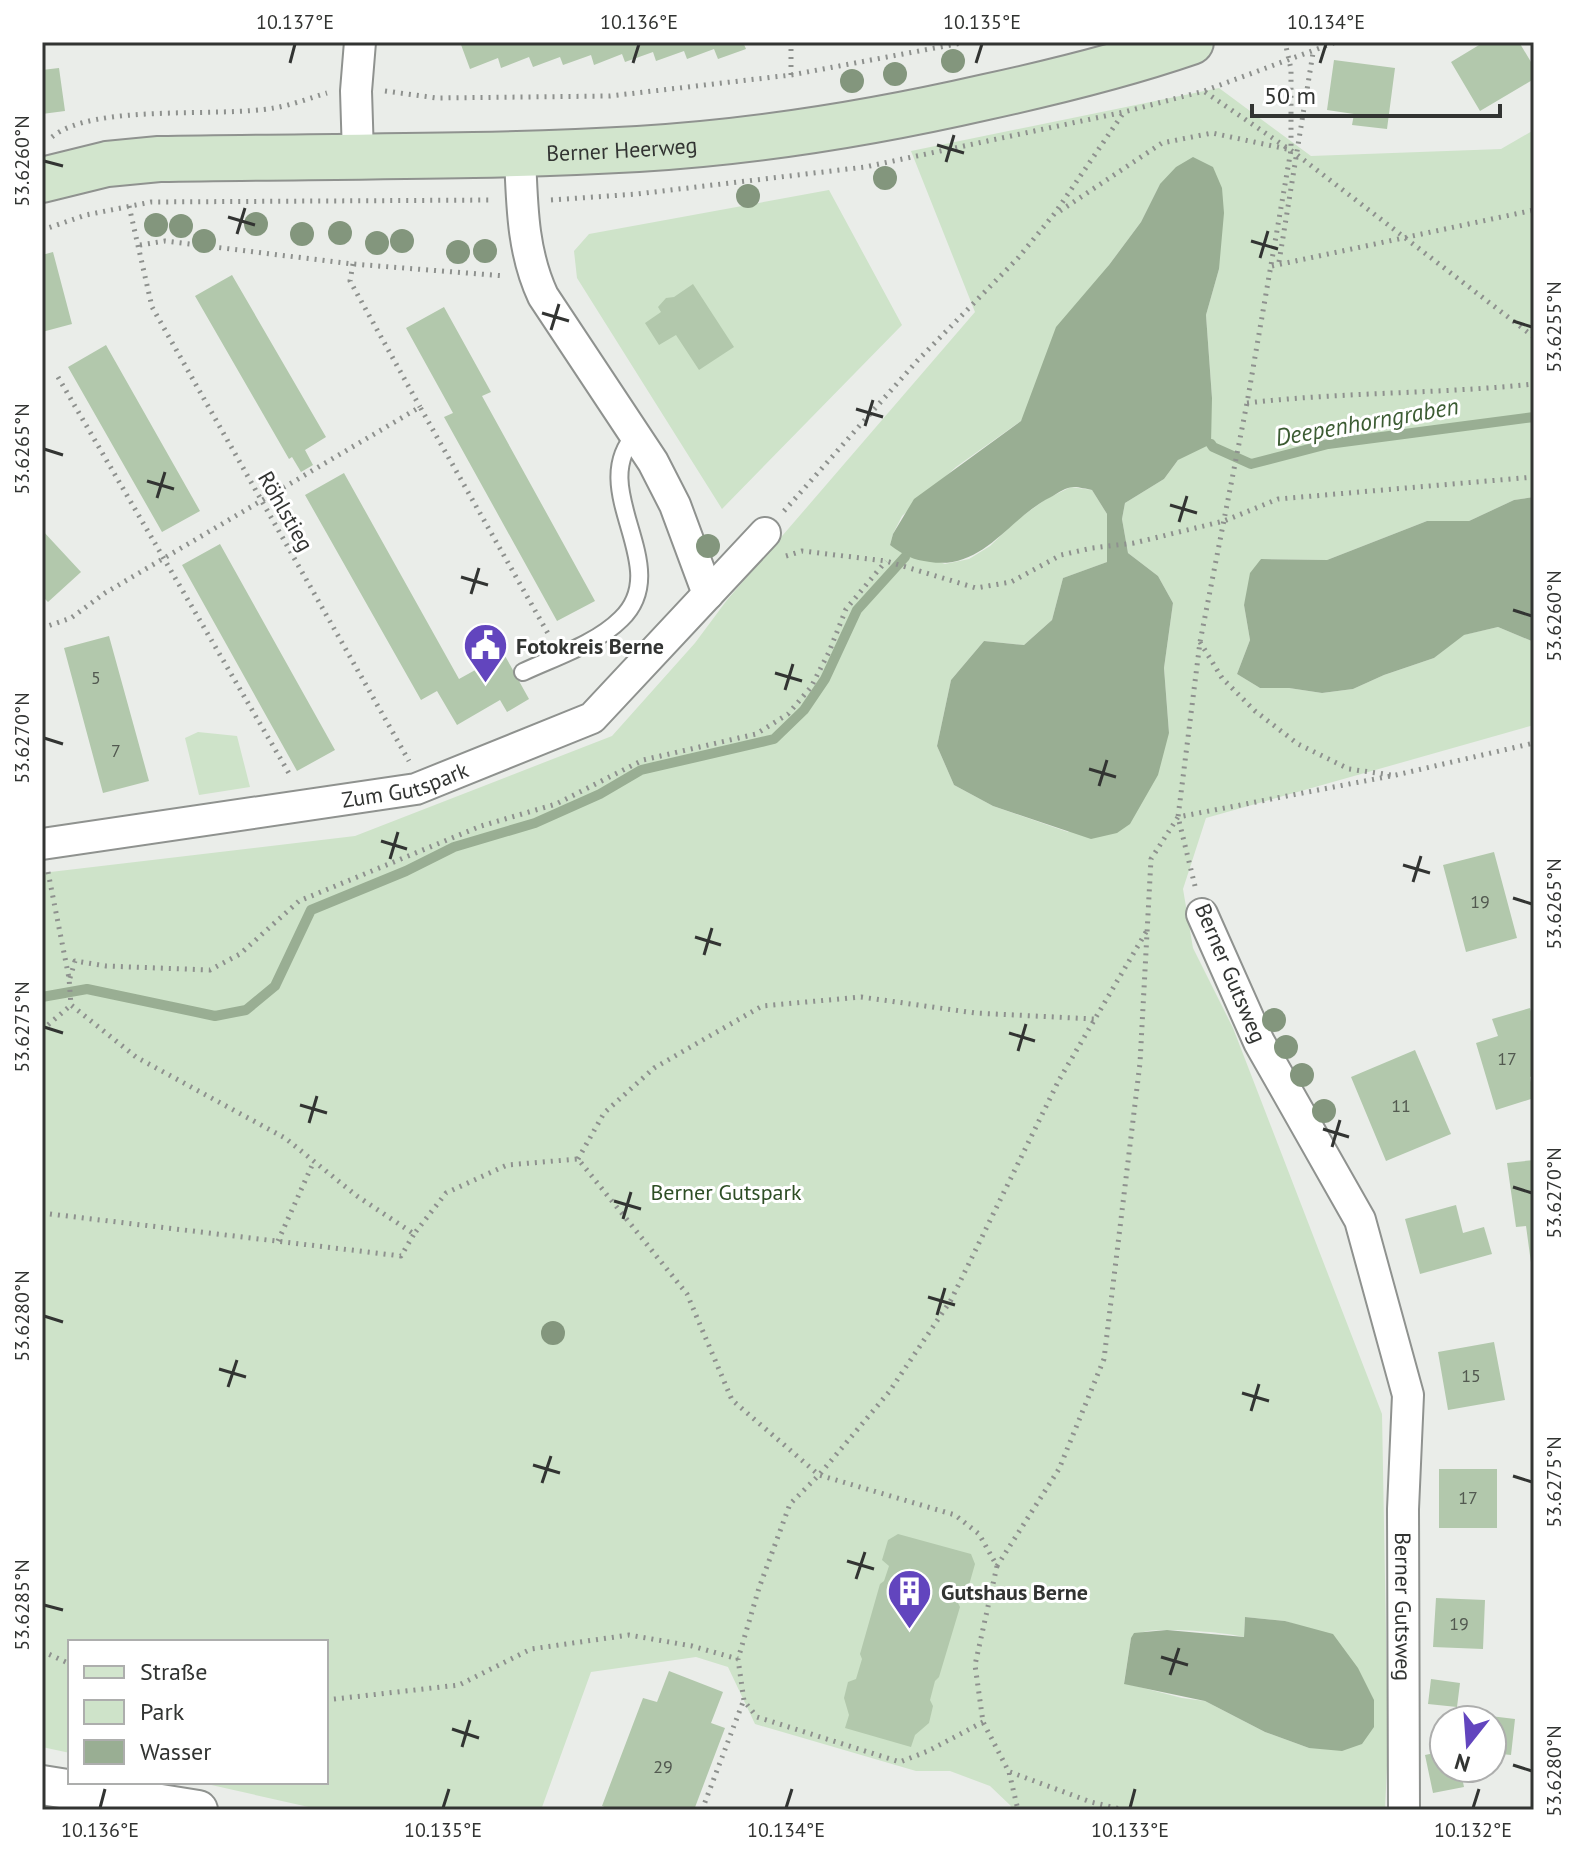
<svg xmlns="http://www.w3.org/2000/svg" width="1576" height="1852" viewBox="0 0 1576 1852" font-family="'PT Sans',sans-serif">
<rect width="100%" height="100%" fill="#eaede9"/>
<!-- green -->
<path fill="#cee3c9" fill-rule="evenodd" d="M1219 88 1311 156 1501 149 1534 130V497L1514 500 1469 521H1427L1327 560 1261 559 1244 605 1250 640 1237 674 1260 688H1289L1322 693 1353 689 1384 675 1434 658 1463 635 1498 627 1534 642V725L1206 818 1183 889 1193 948 1233 1028 1382 1414 1388 1745 1385 1810H1010L1011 1806 990 1786 950 1771H916L755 1724 728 1667 696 1657 591 1672 541 1810H322L198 1782H326V1642H70V1753L42 1747V873L355 836 612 736 695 643 727 600 975 312 911 151ZM1160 184 1219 269 1206 315 1212 398 1178 460 1164 479 1125 503 1122 519 1128 553 1158 576 1173 603 1164 668 1169 733 1068 832 993 806 954 785 937 746 951 680 984 641 1024 645 1052 620 1063 578 1107 562V514L1092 490 1071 487 1046 499 1017 520 990 546 969 559 945 564 890 545 893 534 902 516 956 467 1021 421 1109 265 1141 222ZM1245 1617 1285 1621 1303 1627 1309 1748 1265 1732 1205 1701 1182 1698 1124 1683 1131 1638C1137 1635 1142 1632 1148 1631 1168 1628 1225 1632 1244 1637Z
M829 190 902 325 722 509 577 278 574 251 589 234Z
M198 732 237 736 250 787 199 795 185 738Z"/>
<!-- water -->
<path fill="#99ae93" d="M1193 157 1213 167 1222 188 1224 213 1219 269 1206 315 1212 398 1211 444 1178 460 1164 479 1125 503 1122 519 1128 553 1158 576 1173 603 1164 668 1169 733 1158 775 1130 824 1117 833 1091 839 993 806 954 785 937 746 951 680 984 641 1024 645 1052 620 1063 578 1107 562V514L1092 490C1087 489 1079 487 1074 487 1066 487 1058 493 1051 497 1008 518 984 570 930 562 913 560 903 555 890 545L893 534 914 499 1021 421 1056 327 1109 265 1141 222 1160 184 1176 167Z
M1534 497V642L1498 627 1464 635 1434 658 1384 675 1353 689 1322 693 1289 688H1260L1237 674 1250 640 1244 605 1250 573 1261 559 1327 560 1427 521H1469L1514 500Z
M1245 1617 1285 1621 1333 1634 1358 1668 1374 1700V1727L1362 1744 1342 1751 1309 1748 1265 1732 1205 1701 1124 1684 1131 1638 1134 1633 1167 1630 1244 1637Z"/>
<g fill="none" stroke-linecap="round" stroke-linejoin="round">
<!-- stream -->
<path stroke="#99ae93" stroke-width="10" d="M1211 444 1213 447 1251 464 1328 444 1534 417
M42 997 87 989 215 1016 246 1010 275 986 311 910 406 871 454 847 535 823 600 794 641 770 774 739 804 710 825 679 857 610 905 557"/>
</g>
<!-- building -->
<path fill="#b2c8ac" d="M460 42H743L746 49 718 59 714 49 687 59 684 51 656 61 653 52 625 62 622 54 594 65 591 55 563 65 560 57 533 67 529 57 501 68 498 58 470 69Z
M1484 42H1519L1534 67V79L1480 111 1451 62Z
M1334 60 1395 68 1387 129 1352 125 1354 114 1327 110Z
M59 68 65 111 42 114V70Z
M53 252 72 324 42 332V255Z
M232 275 326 437 305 450 313 465 301 472 292 457 289 459 195 296Z
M693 284 734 347 699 370 676 335 659 345 645 323 661 312 658 307 666 298 674 297Z
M444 307 491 392 482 396 595 601 557 621 444 417 453 413 406 328Z
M106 345 200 511 162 532 68 367Z
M344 473 459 679 504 654 529 699 507 712 500 700 457 725 437 691 421 700 305 495Z
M42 530 81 572 48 602 42 596Z
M220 544 335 750 297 771 182 565Z
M109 636 149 781 103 793 64 648Z
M1494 852 1517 938 1466 952 1443 865Z
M1530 1008 1534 1022V1076L1530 1077 1534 1098 1496 1110 1476 1043 1498 1036 1492 1019Z
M1415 1050 1451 1134 1386 1161 1351 1077Z
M1534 1160V1270H1532L1526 1226 1516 1227 1507 1163Z
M1456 1205 1463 1233 1484 1227 1492 1254 1420 1274 1405 1219Z
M1494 1342 1505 1400 1448 1410 1438 1352Z
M1439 1469H1497V1528H1439Z
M898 1534 971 1554 975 1564 969 1585 962 1587 958 1603 960 1607 939 1677 935 1681 930 1700 933 1706 929 1723 915 1735 911 1747 845 1728 849 1715 844 1698 848 1682 856 1679 862 1659 860 1654 880 1584 884 1581 889 1566 882 1560 888 1540Z
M1436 1598 1485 1600 1483 1649 1433 1647Z
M669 1671 723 1692 711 1723 725 1728 694 1810H612L602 1806 643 1698 657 1702Z
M1431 1679 1460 1683 1457 1707 1428 1704Z
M1449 1711 1515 1719 1511 1755 1492 1753V1720H1448Z
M1444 1751V1768H1460L1464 1787 1433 1793 1425 1755Z"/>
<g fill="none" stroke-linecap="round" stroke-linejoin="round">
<defs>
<path id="service" d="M523 672C555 657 596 644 621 619 676 566 584 490 636 434"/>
<g id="minor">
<path d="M358 155 356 91 360 42"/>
<path d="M520 155C522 203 522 251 543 296L653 462 675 505 708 594"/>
<path id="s1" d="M42 844 416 789 592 718 765 533"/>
<path id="s2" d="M1202 914 1259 1042 1360 1220 1408 1395 1403 1509 1404 1810"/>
</g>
<path id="tertiary" d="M42 1785 198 1810"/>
<g id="secondary">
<path id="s3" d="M42 180 107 164 159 159C318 156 479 158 638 149 755 142 872 123 986 97 1055 82 1124 65 1191 42"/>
</g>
</defs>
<!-- service casing -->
<use href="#service" stroke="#8f928f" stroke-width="20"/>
<!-- minor casing -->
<use href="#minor" stroke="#8f928f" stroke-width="34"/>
<!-- tertiary casing -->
<use href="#tertiary" stroke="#8f928f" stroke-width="42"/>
<!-- secondary casing -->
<use href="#secondary" stroke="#8f928f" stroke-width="48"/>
<!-- path -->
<path stroke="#8e918e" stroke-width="5" stroke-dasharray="2 6" stroke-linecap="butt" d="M791 75V42
M385 91 437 98 610 96 791 75 967 42
M1205 92 1296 154 1534 337
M52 137C93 103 218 118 274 108 292 105 310 98 327 93
M551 200 637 194 865 167 1124 112 1204 91 1336 42
M129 206 152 307 409 761
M1060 211 1162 143 1212 133 1287 149
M42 230 86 215 151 202 493 200
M140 245 165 241 353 264 505 276
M1279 262 1313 53
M353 264 350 281 420 407
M1272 266 1534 210
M58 377 290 775
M1247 403C1342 392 1438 394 1534 384
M784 511 917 361 1018 258 1055 213 1124 112
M786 556 802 551 886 561 976 588 1011 582 1061 555 1092 548 1134 543 1224 521 1278 499 1534 477
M42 628 71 618 105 593 420 407 550 637
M1200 642 1222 678 1255 711 1298 744 1349 769 1391 775
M48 872 69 978 71 1005 136 1057 285 1138 357 1196 414 1234 446 1193 507 1165 578 1159 687 1294 732 1400 819 1475 955 1515 979 1534 997 1566 975 1665 983 1722 1009 1772 1018 1810
M1195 886 1178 817 1200 642 1247 403 1291 150V69L1285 42
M70 978 75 961 106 966 210 970 240 954 299 901 481 826 556 804 643 760 756 734 788 714 811 687 829 652 846 609 886 561
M42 1030 71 1005
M578 1159 604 1113 654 1068 762 1006 861 997 975 1013 1094 1019
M42 1213 401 1256 414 1234
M278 1241 314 1161
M997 1566 1059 1469 1104 1359 1140 1063 1151 859 1178 817 1396 775 1534 743
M42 1651 70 1664
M326 1700 459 1685 531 1649 629 1635 692 1646 738 1659
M983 1722 928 1751 900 1762 757 1717 744 1701 738 1659 759 1588 790 1504 819 1475 889 1392 951 1300 1059 1080 1149 927
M1010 1772 1091 1802 1124 1810
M702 1810 743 1702"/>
<!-- service -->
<use href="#service" stroke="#fff" stroke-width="16"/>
<!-- minor -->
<use href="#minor" stroke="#fff" stroke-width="30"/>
<!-- tertiary -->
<use href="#tertiary" stroke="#fff" stroke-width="38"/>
<!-- secondary -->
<use href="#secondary" stroke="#d2e5cd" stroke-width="44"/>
</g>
<!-- trees -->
<g fill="#83967d">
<circle cx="953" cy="61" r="12"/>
<circle cx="895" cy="74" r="12"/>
<circle cx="852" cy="81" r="12"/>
<circle cx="885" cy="178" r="12"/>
<circle cx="748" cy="196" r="12"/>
<circle cx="256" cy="224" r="12"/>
<circle cx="156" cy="225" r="12"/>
<circle cx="181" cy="226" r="12"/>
<circle cx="340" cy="233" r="12"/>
<circle cx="302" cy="234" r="12"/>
<circle cx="204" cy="241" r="12"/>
<circle cx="402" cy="241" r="12"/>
<circle cx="377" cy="243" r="12"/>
<circle cx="485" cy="251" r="12"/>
<circle cx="458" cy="252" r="12"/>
<circle cx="708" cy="546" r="12"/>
<circle cx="1274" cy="1020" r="12"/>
<circle cx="1286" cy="1047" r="12"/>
<circle cx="1302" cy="1075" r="12"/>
<circle cx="1324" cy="1111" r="12"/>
<circle cx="553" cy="1333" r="12"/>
</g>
<!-- ticks -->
<path fill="none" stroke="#323432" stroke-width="3" d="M290 63 295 44M633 63 639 44M976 63 982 44M1320 63 1326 44M937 145 964 153M44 161 63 166M946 162 954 135M228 217 255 225M237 234 245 208M1251 241 1278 249M1260 258 1268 231M542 313 569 321M1513 321 1532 327M551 330 559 304M856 409 883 417M865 426 873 400M44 449 63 455M147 481 174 489M157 498 165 472M1170 505 1197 513M1179 522 1187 496M461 577 488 585M471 594 479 568M1513 610 1532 616M775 673 802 681M785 690 793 664M44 738 63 744M1089 769 1116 777M1099 786 1107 760M381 841 407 849M390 859 398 832M1403 865 1430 873M1413 882 1421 856M1513 898 1532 904M695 937 721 945M704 955 712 928M44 1027 63 1033M1009 1033 1035 1041M1018 1051 1026 1024M300 1105 327 1113M309 1123 317 1096M1323 1129 1349 1137M1332 1147 1340 1120M1513 1187 1532 1193M614 1201 641 1209M623 1219 631 1192M928 1297 955 1305M937 1315 945 1288M44 1316 63 1322M219 1369 246 1377M228 1387 237 1360M1242 1393 1269 1401M1251 1411 1259 1384M533 1465 560 1473M1513 1476 1532 1482M542 1483 551 1456M847 1561 874 1569M856 1579 865 1552M44 1605 63 1610M1161 1657 1188 1665M1170 1675 1179 1648M452 1729 479 1738M462 1747 470 1720M1513 1765 1532 1771M100 1808 105 1789M443 1808 449 1789M786 1808 792 1789M1130 1808 1135 1789M1473 1808 1479 1789"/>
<!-- icons -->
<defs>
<symbol id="civic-pin" viewBox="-11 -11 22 30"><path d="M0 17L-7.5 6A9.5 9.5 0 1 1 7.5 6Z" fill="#6245be" stroke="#fff"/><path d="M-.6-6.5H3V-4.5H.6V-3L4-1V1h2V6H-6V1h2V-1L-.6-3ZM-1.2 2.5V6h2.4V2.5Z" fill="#fff"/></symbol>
<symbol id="building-pin" viewBox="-11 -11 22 30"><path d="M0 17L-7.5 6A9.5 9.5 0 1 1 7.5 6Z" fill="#6245be" stroke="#fff"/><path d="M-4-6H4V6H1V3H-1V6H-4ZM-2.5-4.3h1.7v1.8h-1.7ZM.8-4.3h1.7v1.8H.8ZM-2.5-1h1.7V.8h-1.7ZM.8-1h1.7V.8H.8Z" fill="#fff"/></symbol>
</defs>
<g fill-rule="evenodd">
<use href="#civic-pin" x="460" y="620" width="51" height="69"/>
<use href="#building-pin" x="884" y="1566" width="51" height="69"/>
</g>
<g text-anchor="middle" stroke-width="6" stroke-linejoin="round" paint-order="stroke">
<!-- number labels -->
<g font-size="18" fill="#525950">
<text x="96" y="684">5</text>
<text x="116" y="757">7</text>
<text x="1480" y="908">19</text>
<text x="1507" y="1065">17</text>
<text x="1401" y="1112">11</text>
<text x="1471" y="1382">15</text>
<text x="1468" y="1504">17</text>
<text x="1459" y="1630">19</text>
<text x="663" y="1773">29</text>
</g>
<!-- street labels -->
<g font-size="22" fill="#323432" stroke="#fff">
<text dy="8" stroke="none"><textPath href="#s3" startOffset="582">Berner Heerweg</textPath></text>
<text transform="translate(286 511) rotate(60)" y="8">Röhlstieg</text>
<text dy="8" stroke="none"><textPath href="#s1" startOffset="368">Zum Gutspark</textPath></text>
<text transform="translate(1231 973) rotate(67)" y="8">Berner Gutsweg</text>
<text dy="8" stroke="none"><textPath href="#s2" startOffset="738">Berner Gutsweg</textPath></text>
</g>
<!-- poi labels -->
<g font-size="22" font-weight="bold" fill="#323432" stroke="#fff" text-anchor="start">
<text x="516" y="654">Fotokreis Berne</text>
<text x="941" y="1600">Gutshaus Berne</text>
</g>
<!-- park labels -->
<g font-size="22" fill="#2e4e25" stroke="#fff">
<text x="726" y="1200">Berner Gutspark</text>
</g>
<!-- water labels -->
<g font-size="24" font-style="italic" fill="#3c5c33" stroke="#fff">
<text transform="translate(1367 422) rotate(-10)" y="8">Deepenhorngraben</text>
</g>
</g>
<!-- border -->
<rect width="1576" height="1852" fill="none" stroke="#ffffff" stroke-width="88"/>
<!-- legend -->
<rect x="68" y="1640" width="260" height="144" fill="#ffffff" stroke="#adaead" stroke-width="2"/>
<rect x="84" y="1666" width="40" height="12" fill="#d2e5cd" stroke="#adaead" stroke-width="2"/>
<text x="140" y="1680" font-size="24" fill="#323432">Straße</text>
<rect x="84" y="1700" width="40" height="24" fill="#cee3c9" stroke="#adaead" stroke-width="2"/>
<text x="140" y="1720" font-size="24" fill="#323432">Park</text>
<rect x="84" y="1740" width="40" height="24" fill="#99ae93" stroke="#adaead" stroke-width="2"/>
<text x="140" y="1760" font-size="24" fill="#323432">Wasser</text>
<!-- north arrow -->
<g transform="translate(1468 1744) rotate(197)"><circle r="38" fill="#ffffff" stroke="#adaead" stroke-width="2"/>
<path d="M0-6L14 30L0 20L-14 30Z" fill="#6245be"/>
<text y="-12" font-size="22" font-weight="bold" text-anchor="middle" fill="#323432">N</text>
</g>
<!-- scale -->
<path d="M1252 104v12h248v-12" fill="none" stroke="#323432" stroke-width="4"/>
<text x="1264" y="104" font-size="24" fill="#323432" stroke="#ffffff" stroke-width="6" paint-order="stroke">50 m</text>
<rect x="44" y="44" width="1488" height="1764" fill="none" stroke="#323432" stroke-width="3"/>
<g font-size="20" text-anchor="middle" fill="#323432">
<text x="295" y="29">10.137°E</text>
<text x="639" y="29">10.136°E</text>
<text x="982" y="29">10.135°E</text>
<text x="1326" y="29">10.134°E</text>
<text transform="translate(22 161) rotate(-90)" y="7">53.6260°N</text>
<text transform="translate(1554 327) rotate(-90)" y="7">53.6255°N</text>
<text transform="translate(22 449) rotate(-90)" y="7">53.6265°N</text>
<text transform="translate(1554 616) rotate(-90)" y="7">53.6260°N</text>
<text transform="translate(22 738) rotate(-90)" y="7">53.6270°N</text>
<text transform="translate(1554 904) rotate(-90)" y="7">53.6265°N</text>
<text transform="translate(22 1027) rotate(-90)" y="7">53.6275°N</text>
<text transform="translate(1554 1193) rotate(-90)" y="7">53.6270°N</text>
<text transform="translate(22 1316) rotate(-90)" y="7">53.6280°N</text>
<text transform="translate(1554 1482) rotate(-90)" y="7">53.6275°N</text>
<text transform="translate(22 1605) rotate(-90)" y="7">53.6285°N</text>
<text transform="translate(1554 1771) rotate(-90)" y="7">53.6280°N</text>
<text x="100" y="1837">10.136°E</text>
<text x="443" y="1837">10.135°E</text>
<text x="786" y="1837">10.134°E</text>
<text x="1130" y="1837">10.133°E</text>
<text x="1473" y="1837">10.132°E</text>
</g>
</svg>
